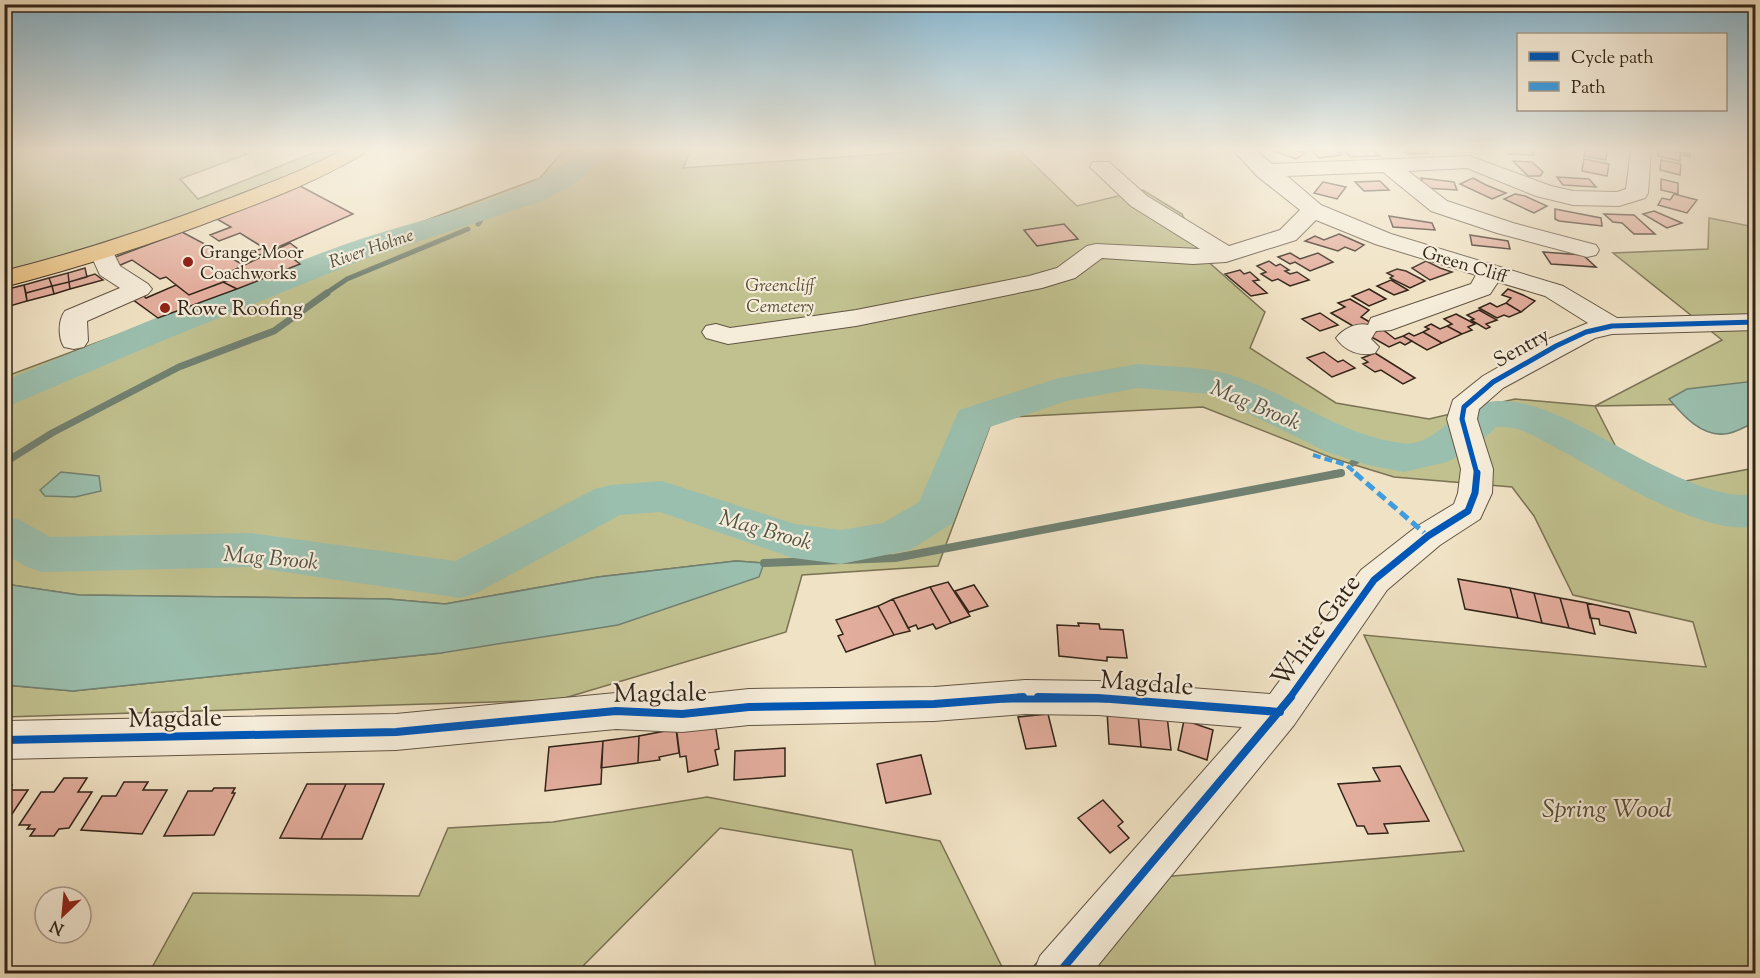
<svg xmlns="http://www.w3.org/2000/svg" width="1760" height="978" viewBox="0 0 1760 978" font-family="'Sorts Mill Goudy',serif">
<rect width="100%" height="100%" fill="#f0e2c4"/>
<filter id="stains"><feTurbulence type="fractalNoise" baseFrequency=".00333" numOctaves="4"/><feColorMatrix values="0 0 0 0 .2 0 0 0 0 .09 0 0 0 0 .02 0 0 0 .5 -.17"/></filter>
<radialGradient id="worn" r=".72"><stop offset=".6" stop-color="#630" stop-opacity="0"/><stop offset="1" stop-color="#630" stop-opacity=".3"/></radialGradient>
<!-- green -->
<path fill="#c1c18f" stroke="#7a7254" stroke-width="1.5" d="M5 150H241L247 154 180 179 198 199 313 153 340 151C235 207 119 240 5 271Z
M564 150H691L683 168 941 150H1019L1077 206 1143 190 1182 214 1204 258 1265 312 1250 348 1336 403 1429 419 1515 399 1595 406 1722 340 1613 253 1708 249 1709 218 1755 227V394L1711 404 1595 406 1638 490 1755 468V973H1027L1115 881 1464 851 1364 635 1706 667 1693 622 1573 595 1534 516 1512 487 1394 477 1332 458 1203 407 993 418 938 566 802 575 786 632 558 700 5 717V685L73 691 441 653 763 563 736 561 598 577 445 604 388 599 79 595 5 584 4 377 540 178Z
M707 797 940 841 1005 973H877L852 850 720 828 576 973H149L193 893 419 896 448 828 553 822Z"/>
<!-- water -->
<path fill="#9bbfae" stroke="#718172" stroke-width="1.5" d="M1755 381V422C1746 426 1734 434 1724 434 1700 436 1682 414 1669 399L1687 389Z
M61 472 99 476 101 491 75 497 45 496 40 490Z
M736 561 764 563 759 577 618 625 441 653 73 691 5 685V584L79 595 388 599 445 604 598 577Z"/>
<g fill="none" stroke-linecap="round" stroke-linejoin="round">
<!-- stream-far2 -->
<path stroke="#718172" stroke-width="5" d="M478 224 481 220 480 213
M325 294 347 279 468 229"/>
<!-- stream-far1 -->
<path stroke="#718172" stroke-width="7" d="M4 463 52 433 179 367 274 331 327 293
M1353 463 1368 451
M1334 474 1341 473"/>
<!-- stream -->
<path stroke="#718172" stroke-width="8" d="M1743 513 1756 516
M841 547V560
M764 563 895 558 1341 473"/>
<!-- river -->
<path fill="#9bbfae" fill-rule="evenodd" d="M583 150H613L579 181 543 201 367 258 157 343 4 408V381C116 334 229 287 343 245 425 215 514 206 583 150Z
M1138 364C1167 367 1200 366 1228 374 1288 392 1338 435 1401 443 1430 447 1446 421 1468 409 1499 392 1535 405 1564 418 1610 439 1708 505 1756 494V526C1705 538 1605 474 1560 450 1540 439 1520 425 1496 427L1473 449 1447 462 1404 472 1368 465 1327 452 1209 394 1138 388 1066 401 990 427 953 523 910 550 841 564 793 558 660 512 620 515 477 593 460 598 250 567 43 572 27 567 4 554V516L20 520 50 537 250 533 455 561 595 489 611 485 662 481 795 524 841 530 883 523 919 502 959 410 1059 378Z"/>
</g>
<!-- building -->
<path fill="#e3ad9d" stroke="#322418" stroke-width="1.5" d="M1271 150H1294L1305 153 1296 159Z
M1311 150H1337L1342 155 1319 158Z
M1343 150H1373L1380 156 1351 157Z
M1402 150H1424L1428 153 1407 154Z
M1508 150H1533L1534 155 1508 154Z
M1585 150H1607L1606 160 1584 156Z
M1658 150 1690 154V157L1680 155V161L1658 156Z
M1584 159 1609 164 1607 176 1582 171Z
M1661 160 1681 164 1680 175 1660 170Z
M1513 161 1532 162 1543 172 1540 176H1528Z
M1557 177 1589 179 1596 187 1563 185Z
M1421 178 1454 182 1457 190 1425 188Z
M1473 178 1486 185 1506 193 1492 199 1460 184Z
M1661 179 1678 183V194L1661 190Z
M1380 181 1389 190 1364 191 1355 182Z
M1323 182 1346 187 1337 199 1314 193Z
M300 186 353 214 260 255 252 252 264 248 240 233 219 241 210 235 231 227 217 219Z
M1515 194 1525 196 1547 206 1534 213 1504 199Z
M1674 194 1697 200 1687 213 1658 205 1662 198 1670 200Z
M1555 209 1601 218 1602 226 1559 221 1555 219Z
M1654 211 1682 223 1667 228 1643 214Z
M1604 214 1634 215 1655 234H1634L1622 223 1613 222Z
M1389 216 1432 223 1435 230 1393 227Z
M1064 224 1078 239 1037 246 1024 230Z
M182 232 244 265 230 272 237 277 189 295 166 277 160 279 132 260 118 266 110 259Z
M1339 234 1364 245 1355 251 1345 247 1338 251 1305 241 1315 236 1324 240Z
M1470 235 1508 241 1510 249 1472 245Z
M290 243 298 249 286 253 300 264 237 289 223 282 237 277 230 272Z
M1543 252 1583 255 1596 267 1551 264Z
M1290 253 1300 259 1318 253 1333 262 1310 271 1295 262 1290 264 1278 257Z
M1269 261 1276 266 1280 264 1289 270 1285 271 1290 274 1297 272 1309 280 1290 286 1278 279 1272 281 1261 274 1266 272 1257 266Z
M1426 261 1440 268 1452 272 1430 280 1412 268Z
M85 268 87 277 69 282 68 273Z
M1397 269 1406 271 1425 281 1410 288 1390 278 1393 276 1387 273Z
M1240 270 1244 274 1250 272 1259 280 1253 281 1267 293 1251 296 1225 274Z
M68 273 69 282 52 286 49 278Z
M95 274 103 280 70 289 69 282Z
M49 278 52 286 26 293 24 285Z
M1391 280 1408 290 1394 295 1377 286Z
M69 282 70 289 54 294 52 286Z
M223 282 237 289 158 318 132 299 142 294 146 298 176 285 189 295Z
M24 285 27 301 10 306 4 300V290Z
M52 286 54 294 27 301 26 293Z
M1369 289 1386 299 1369 306 1352 296Z
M1508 289 1523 295 1535 301 1521 312 1506 303 1511 298 1502 295Z
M1350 299 1369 310 1361 317 1382 329 1368 335 1331 313 1345 307 1338 303Z
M1490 303 1497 307 1506 303 1521 312 1509 317 1504 315 1497 318 1479 308Z
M1479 310 1497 320 1486 324 1490 327 1486 329 1471 320 1474 319 1467 315Z
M1320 313 1338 325 1320 331 1302 319Z
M1456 314 1475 324 1468 327 1472 330 1462 334 1447 326 1452 324 1444 319Z
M1431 324 1440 329 1447 326 1462 334 1442 343 1423 332 1429 329 1425 327Z
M1382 329 1395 339 1403 336 1412 341 1405 345 1400 342 1389 347 1368 335Z
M1423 332 1442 343 1427 350 1403 336 1409 333 1414 336Z
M1324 352 1338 362 1343 360 1355 368 1332 377 1307 358Z
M1375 353 1415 378 1403 384 1381 370 1375 372 1363 364 1368 362 1362 358Z
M1458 579 1510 588 1518 618 1465 609Z
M948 582 970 616 951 623 930 587Z
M974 585 988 606 969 612 955 591Z
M930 587 951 623 936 629 933 624 918 629 916 625 908 628 893 599Z
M1510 588 1534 593 1542 623 1518 618Z
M1534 593 1560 598 1569 628 1542 623Z
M1560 598 1587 603 1595 634 1569 628Z
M893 599 910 631 894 635 878 606Z
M1587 603 1629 612 1636 633 1600 625 1599 619 1590 618Z
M878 606 894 635 846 652 838 636 843 634 836 620Z
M1078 623 1099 624 1100 629 1123 630 1127 658 1107 657V661L1059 656 1057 625 1079 626Z
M1107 711 1138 714 1141 747 1109 744Z
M1048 714 1056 746 1026 749 1018 717Z
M1138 714 1167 716 1171 750 1141 747Z
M1184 720 1213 730 1207 760 1178 750Z
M715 723 719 749 715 750 718 765 688 772 686 756 680 757 676 725Z
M676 729 679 753 659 757 660 760 638 763 639 736Z
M639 736 638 763 601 768 603 741Z
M603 741 601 784 545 791 549 747Z
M785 748V776L734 780 735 751Z
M921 755 931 794 886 803 877 764Z
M1400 766 1429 821 1384 824 1388 833 1368 834 1364 826H1357L1338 784 1380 781 1373 768Z
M64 778H87L78 792H92L69 828 59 829 54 836H30L35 829H27L30 825H19L41 792H54Z
M124 782H148L143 790H167L142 834 81 830 102 796H116Z
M307 784H346L321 839 280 838Z
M346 784H384L362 839H321Z
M4 785H12L9 790H28L4 826Z
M214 788H235L232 793H235L214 835 164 836 188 791H212Z
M1103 800 1123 822 1118 826 1129 838 1110 853 1078 818Z"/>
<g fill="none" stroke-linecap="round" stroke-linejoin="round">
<defs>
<path id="minor" d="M1233 150H1255L1272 164 1469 156 1551 186 1573 191 1617 192 1626 189 1631 150H1651L1648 193 1645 198 1619 206 1573 205 1536 196 1467 168 1408 171 1447 201 1513 223 1596 245 1599 250 1596 255 1587 257 1497 233 1431 211 1383 172 1287 176 1321 205 1391 234 1563 286 1617 318 1756 314V330L1612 334 1595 338 1503 388 1479 409 1477 419 1493 469 1492 493 1480 519 1440 545 1387 590 1294 725 1091 974H1033L1040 956 1242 727 1098 715 1025 714 934 721 749 725 682 732 616 729 396 750 4 759V721L396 714 616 693 682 696 749 689 934 687 1025 680 1098 681 1270 694 1361 570 1416 527 1454 504 1458 493 1461 469 1447 419 1453 400 1483 376 1546 340 1588 323 1545 296 1498 282 1490 294 1391 330 1376 331 1371 339 1379 347 1375 353C1360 357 1345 351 1336 338 1343 329 1357 322 1368 325L1371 318 1471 284 1476 275 1375 244 1316 220 1296 240 1226 262 1193 264 1102 258 1075 278 1042 288 856 326 728 344 706 338 702 332 706 326 716 324 730 328 856 310 1029 276 1057 268 1087 246 1096 244 1200 249 1131 206 1090 167 1093 162H1109L1147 196 1229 246 1280 230 1300 210 1257 176Z
M102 246 111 248 120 266 148 284 152 289 148 294 87 321 88 341 84 347 74 349 64 347C58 338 58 320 65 311L120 288 100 275 90 253 93 248Z"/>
<path id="major" d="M342 150H366L363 154C321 179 276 197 230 214 156 243 81 267 4 287V271C80 252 155 227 228 199 266 184 306 170 342 150Z"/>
</defs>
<!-- minor casing -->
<use href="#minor" stroke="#625443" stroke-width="2"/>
<!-- major casing -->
<use href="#major" stroke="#322418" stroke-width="2"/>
<!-- minor -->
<use href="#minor" fill="#f5ecd9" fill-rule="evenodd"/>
<!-- major -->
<use href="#major" fill="#e8c182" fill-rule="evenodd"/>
<!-- quiet-far1 -->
<path stroke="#3e9cdf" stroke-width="4" stroke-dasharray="8 4" stroke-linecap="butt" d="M1313 455 1346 465 1357 474"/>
<!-- quiet -->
<path stroke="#3e9cdf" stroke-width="5" stroke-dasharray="10 5" stroke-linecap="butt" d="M1355 473 1428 536"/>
<defs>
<path id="cycleway-far2" d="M1477 474 1462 419 1464 407 1493 382 1556 346 1586 332 1612 326 1756 322"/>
<path id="cycleway-far1" d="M1003 699H1107
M1289 699 1374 580 1428 536 1468 511 1475 493 1477 473"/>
<path id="cycleway" d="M1038 697 1098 698 1280 712
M4 740 396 732 616 711 682 714 749 707 934 704 1023 697
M1058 974 1291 697"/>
</defs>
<!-- cycleway-far2 casing -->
<use href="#cycleway-far2" stroke="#f5ecd9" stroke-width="8"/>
<!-- cycleway-far1 casing -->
<use href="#cycleway-far1" stroke="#f5ecd9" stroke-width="10"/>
<!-- cycleway casing -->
<use href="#cycleway" stroke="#f5ecd9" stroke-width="12"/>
<!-- cycleway-far2 -->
<use href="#cycleway-far2" stroke="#0057b8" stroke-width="5"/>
<!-- cycleway-far1 -->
<use href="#cycleway-far1" stroke="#0057b8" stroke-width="7"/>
<!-- cycleway -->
<use href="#cycleway" stroke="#0057b8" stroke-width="8"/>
</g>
<!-- sky -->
<linearGradient id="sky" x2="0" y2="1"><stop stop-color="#89b8d1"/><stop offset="0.52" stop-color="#f8f2e4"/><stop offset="1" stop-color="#f8f2e4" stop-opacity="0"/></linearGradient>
<rect width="1760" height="287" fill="url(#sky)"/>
<!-- markers -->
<g fill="#8f2418" stroke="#f5ecd9" stroke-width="2">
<circle cx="188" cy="262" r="6"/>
<circle cx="165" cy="308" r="6"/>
</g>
<g text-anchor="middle" stroke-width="4.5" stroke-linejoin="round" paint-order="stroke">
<!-- far-water labels -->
<g font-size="18" font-style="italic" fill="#525245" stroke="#f5ecd9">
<text transform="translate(371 248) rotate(-19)" y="6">River Holme</text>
</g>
<!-- far-poi labels -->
<g font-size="18" fill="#322418" stroke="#f5ecd9" text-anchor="start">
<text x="200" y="258">Grange Moor<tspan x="200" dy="21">Coachworks</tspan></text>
</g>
<!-- far-street labels -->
<g font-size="18" fill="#322418" stroke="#f5ecd9">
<text transform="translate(1465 264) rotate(17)" y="6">Green Cliff</text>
</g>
<!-- far-park labels -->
<g font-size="18" font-style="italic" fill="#564b36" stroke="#f5ecd9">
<text x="780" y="291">Greencliff<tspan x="780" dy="21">Cemetery</tspan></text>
</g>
<!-- poi labels -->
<g font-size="21" fill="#322418" stroke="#f5ecd9" text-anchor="start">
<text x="177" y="315">Rowe Roofing</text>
</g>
<!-- street labels -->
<g font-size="21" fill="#322418" stroke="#f5ecd9">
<text transform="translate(1521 347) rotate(-29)" y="7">Sentry</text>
</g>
<!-- water labels -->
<g font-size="22" font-style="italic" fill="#525245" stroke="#f5ecd9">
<text transform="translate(1256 404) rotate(23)" y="8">Mag Brook</text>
<text transform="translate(766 529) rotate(16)" y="8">Mag Brook</text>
<text transform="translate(271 557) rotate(5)" y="8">Mag Brook</text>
</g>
<!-- near-street labels -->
<g font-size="26" fill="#322418" stroke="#f5ecd9">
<text transform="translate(1315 630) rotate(-54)" y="9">White Gate</text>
<text transform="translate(1147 682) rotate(4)" y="9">Magdale</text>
<text transform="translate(660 692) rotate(-1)" y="9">Magdale</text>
<text transform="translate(175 717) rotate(-1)" y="9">Magdale</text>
</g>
<!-- near-park labels -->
<g font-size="26" font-style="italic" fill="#564b36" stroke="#f5ecd9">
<text x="1607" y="817">Spring Wood</text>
</g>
</g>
<!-- margin -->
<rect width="1760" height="978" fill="none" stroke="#f0e2c4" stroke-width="24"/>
<rect x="6" y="6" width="1748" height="966" fill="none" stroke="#322418" stroke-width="3"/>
<rect x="12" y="12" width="1736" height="954" fill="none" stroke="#322418" stroke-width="1.5"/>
<!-- legend -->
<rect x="1517" y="33" width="210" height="78" fill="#f5ecd9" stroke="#a79c8c" stroke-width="1.5"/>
<rect x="1529" y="52" width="30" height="9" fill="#0057b8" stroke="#a79c8c" stroke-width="1.5"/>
<text x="1571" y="63" font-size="18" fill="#322418">Cycle path</text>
<rect x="1529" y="82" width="30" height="9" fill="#3e9cdf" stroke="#a79c8c" stroke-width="1.5"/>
<text x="1571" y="93" font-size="18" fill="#322418">Path</text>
<!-- north arrow -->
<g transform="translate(63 915) rotate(206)"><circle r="28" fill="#f5ecd9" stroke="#a79c8c" stroke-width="1.5"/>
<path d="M0-4.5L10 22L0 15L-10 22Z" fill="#8f2418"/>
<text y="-9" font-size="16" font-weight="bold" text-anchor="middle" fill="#322418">N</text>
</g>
<rect width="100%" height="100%" filter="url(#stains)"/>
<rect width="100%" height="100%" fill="url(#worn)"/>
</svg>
